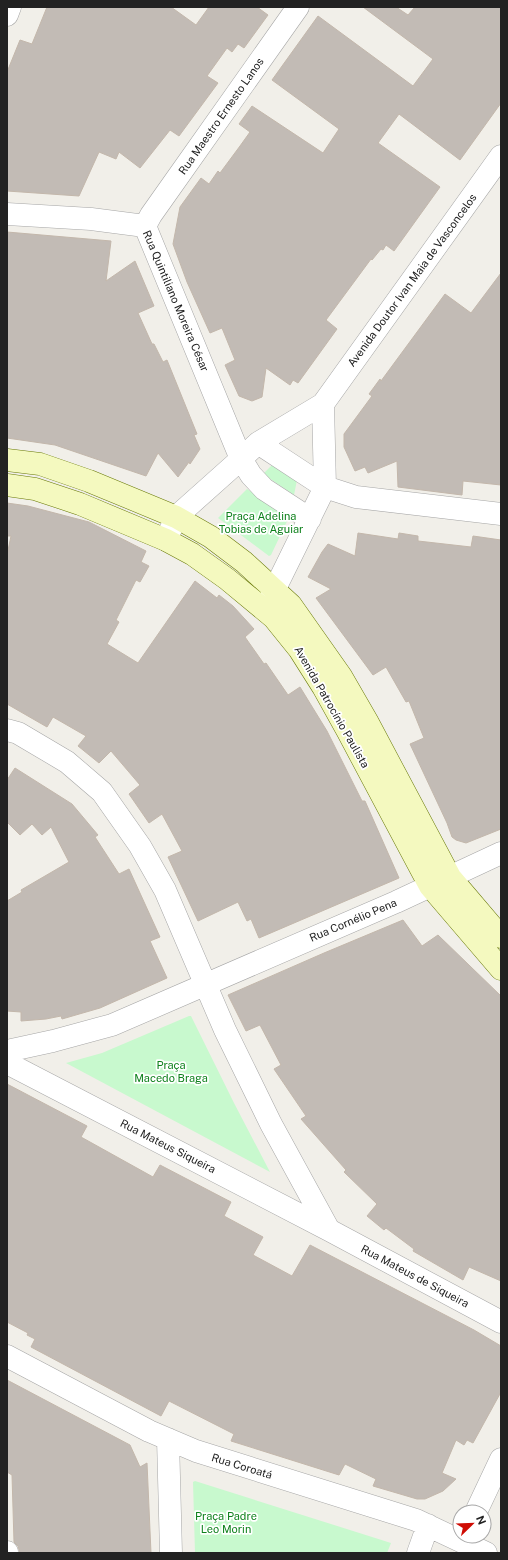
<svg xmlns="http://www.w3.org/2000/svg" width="508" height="1560" viewBox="0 0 508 1560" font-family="'Public Sans',sans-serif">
<rect width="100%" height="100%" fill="#f1efe9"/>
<!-- park -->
<path fill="#c8f9ce" d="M272 465 297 480 294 495 263 474Z
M247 489 290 515 271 555 269 556 218 518Z
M189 1016H191L234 1103 270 1172 66 1063 102 1053Z
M195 1481 391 1543 387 1553H195L193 1482Z"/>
<!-- building -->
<path fill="#c2bbb5" stroke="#c3b7ab" d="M47 7H171L196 25 209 7H257L268 15 244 48 238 44 232 52 227 48 207 76 218 83 179 136 170 130 140 168 119 152 116 159 99 152 79 196 7 191V72L20 40 32 44Z
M363 7H396L408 15 415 7H501V103L460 160 399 114 378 143 440 187 394 251 386 245 383 250 381 249 372 260 371 259 326 320 337 329 298 383 293 380 290 385 266 368 262 397 252 401 239 396 225 365 235 360 222 328 210 333 187 282 173 244 180 207 201 178 209 184 218 171 220 173 240 146 250 132 239 124 252 106 323 153 339 129 272 80 318 16 413 86 433 59Z
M7 232 111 241 106 281 135 261 154 306 138 313 152 344H154L163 362 167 360 197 434 194 435 200 449 190 464 189 462 178 477 158 453 146 476 55 445 7 438Z
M501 273V485L463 481 462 495 398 487 397 461 368 473 365 467 355 471 344 447V434L372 396 369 394 380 379 381 381 445 294 471 313Z
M7 503 28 506 89 522 146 551 141 562 149 566 140 582 136 580 116 620 119 622 107 644 138 663 195 581 217 598 219 595 233 606 254 629 245 637 264 664 266 663 288 695 300 687 327 731 362 801H365L399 878 259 938 251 919 247 921 238 902 198 921 168 857 182 851 162 814 149 823 129 794 140 785 111 751 99 763 78 746 86 736 53 717 47 727 7 704V555L11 536H7Z
M358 533 398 539 399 533 418 536V541L471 547 473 536 501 540V829L466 843 456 840 452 837 447 823 410 744 424 738 409 701 406 702 386 667 373 675 316 598 331 589 308 577 322 552 328 544 355 556Z
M15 768 72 804 98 835 95 837 119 874 129 869 160 937 150 941 167 978 100 1008 62 1019 61 1016 46 1019 21 1021V1012L7 1011V901L22 892 21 890 69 862 51 827 42 835 32 824 20 835 7 822V780Z
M403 920 422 946 438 935 501 996V1281L469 1267 463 1280 413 1251 414 1249 386 1228 384 1230 367 1216 377 1204 344 1172 346 1170 301 1119 306 1116 274 1069 281 1065 260 1025 246 1031 228 995 324 953Z
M7 1084 87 1126 81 1137 153 1177 160 1165 231 1202 224 1216 263 1237 253 1255 292 1276 310 1245 474 1330 501 1346V1392L473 1443 467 1440 464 1445 456 1440 442 1473 456 1479 443 1491 425 1499H417L373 1486 376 1479 345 1464 339 1475 231 1441 234 1434 169 1401 161 1416 31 1347 35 1339 27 1335 28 1333 7 1322Z
M7 1380 130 1445 140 1467 147 1463 151 1553H20L18 1546 14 1542 12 1475 7 1472Z"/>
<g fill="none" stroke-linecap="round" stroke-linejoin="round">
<defs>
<path id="street" d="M7 15 10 7
M7 214 91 219 145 226
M145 226 241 459 251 475 264 489 310 519
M145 226 151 215 298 7
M258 443 325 487 356 497 501 514
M166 540 176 517 241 459 258 443 323 404 501 156
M266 607 325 487 323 404
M7 730 18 733 67 762 102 792 140 846 165 890 225 1030 271 1124 329 1230
M7 1051 53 1041 112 1025 396 902 501 853
M7 1063 329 1230 501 1322
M7 1356 149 1431 196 1451 416 1520 486 1553
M168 1439 171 1553
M476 1512 501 1459
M7 1552V1553
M418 1553 428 1525"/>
<path id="secondary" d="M7 460 40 464 89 481 176 517 211 537 244 562 291 605 341 676 367 721 450 877 501 937
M7 485 35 489 80 504 166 540 192 554 227 579 274 618 299 649 323 687 348 732 430 886 501 969"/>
</defs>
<!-- street casing -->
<use href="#street" stroke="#a6a6a6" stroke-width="23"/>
<!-- secondary casing -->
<use href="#secondary" stroke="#697a07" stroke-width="23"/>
<!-- street -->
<use href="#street" stroke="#fff" stroke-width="22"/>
<!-- secondary -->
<use href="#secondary" stroke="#f4f9bf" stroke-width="22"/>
</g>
<g text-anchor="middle" stroke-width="3.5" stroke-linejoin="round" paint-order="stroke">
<!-- street labels -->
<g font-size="11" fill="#222" stroke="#fff">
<text transform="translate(221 116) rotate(-55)" y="4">Rua Maestro Ernesto Lanos</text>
<text transform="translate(412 280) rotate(-54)" y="4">Avenida Doutor Ivan Maia de Vasconcelos</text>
<text transform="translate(176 301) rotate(67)" y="4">Rua Quintiliano Moreira César</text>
<text transform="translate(332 707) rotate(60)" y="4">Avenida Patrocínio Paulista</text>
<text transform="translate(353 920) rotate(-23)" y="4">Rua Cornélio Pena</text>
<text transform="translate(168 1146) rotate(27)" y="4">Rua Mateus Siqueira</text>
<text transform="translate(415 1276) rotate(28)" y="4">Rua Mateus de Siqueira</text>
<text transform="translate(242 1466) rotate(17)" y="4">Rua Coroatá</text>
</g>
<!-- park labels -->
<g font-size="11" fill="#0e811c" stroke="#fff">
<text x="261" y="520">Praça Adelina<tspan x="261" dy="13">Tobias de Aguiar</tspan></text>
<text x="171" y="1069">Praça<tspan x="171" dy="13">Macedo Braga</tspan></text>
<text x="226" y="1520">Praça Padre<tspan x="226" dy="13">Leo Morin</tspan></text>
</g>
</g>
<!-- border -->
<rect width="508" height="1560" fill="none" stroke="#222222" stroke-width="16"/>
<!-- north arrow -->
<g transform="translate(472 1524) rotate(67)"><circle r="19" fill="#ffffff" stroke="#a7a7a7"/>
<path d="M0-3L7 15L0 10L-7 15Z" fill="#cf0c04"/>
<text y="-6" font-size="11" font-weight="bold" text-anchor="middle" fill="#222222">N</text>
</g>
</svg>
